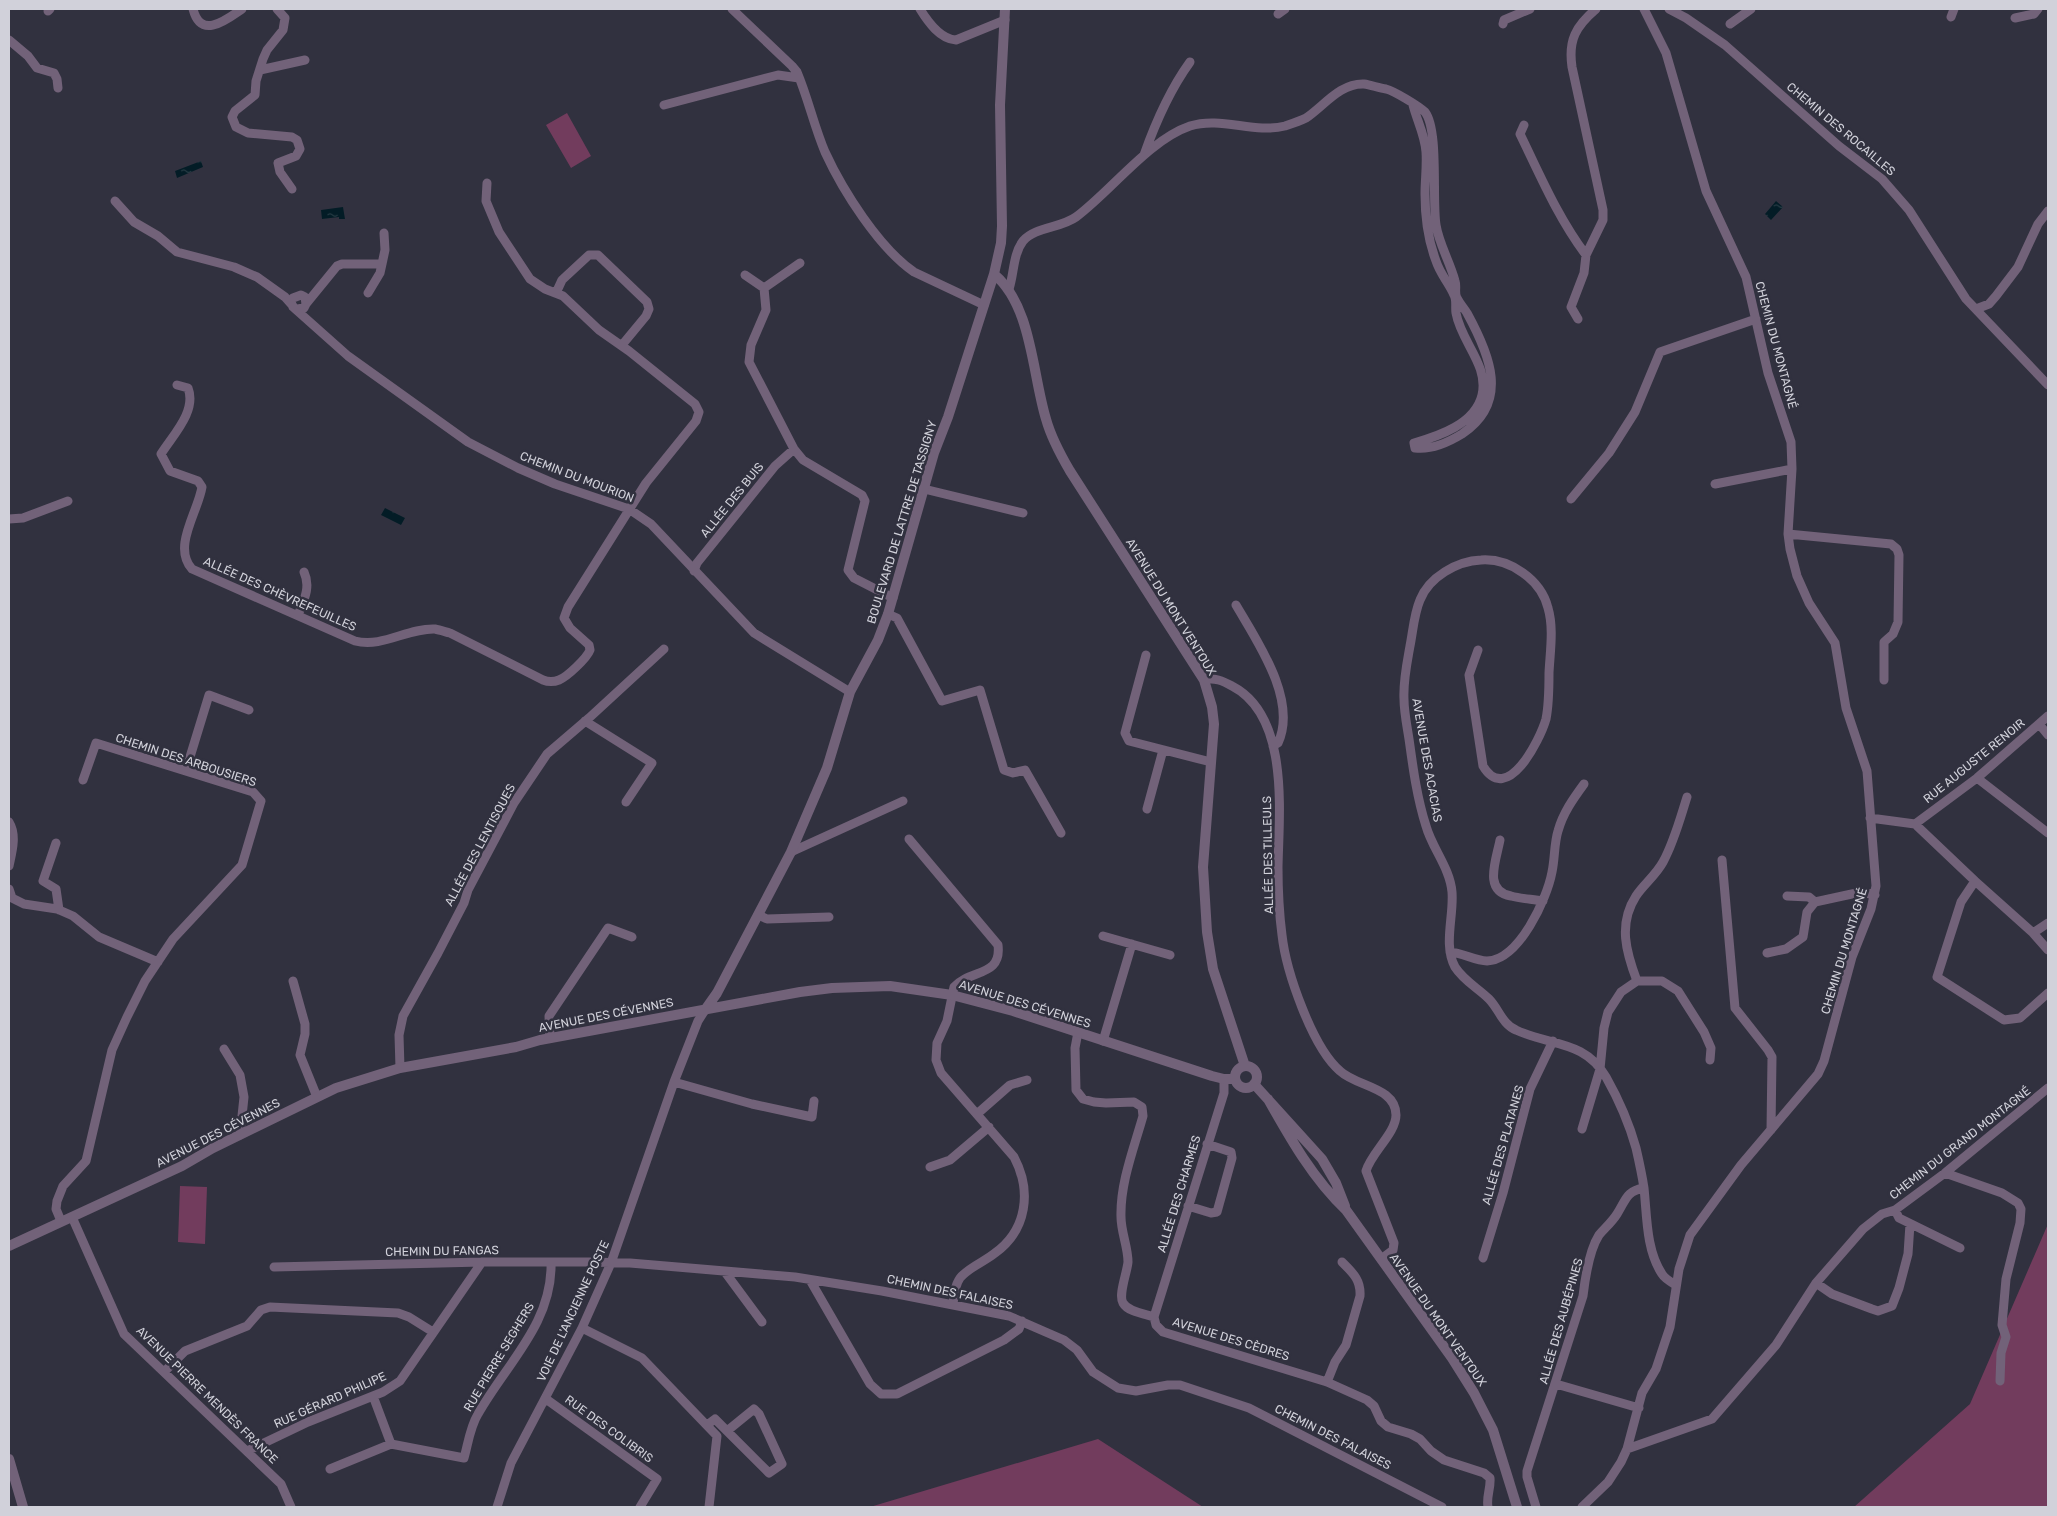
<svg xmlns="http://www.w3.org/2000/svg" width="2057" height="1516" viewBox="0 0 2057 1516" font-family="Rubik,sans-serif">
<defs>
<pattern id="water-ripples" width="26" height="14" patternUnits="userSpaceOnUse" patternTransform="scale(1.25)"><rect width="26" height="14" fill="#031c26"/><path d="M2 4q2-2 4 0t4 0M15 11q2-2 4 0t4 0" fill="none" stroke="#273c45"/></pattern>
</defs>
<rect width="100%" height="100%" fill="#31313f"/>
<!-- green -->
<path fill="#723c5d" d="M567 113 591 156 571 168 546 125Z
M180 1186 207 1187 205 1244 178 1242Z
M2048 1224V1507H1854L1970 1404Z
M1098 1439 1203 1507H870Z"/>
<!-- water -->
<path fill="url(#water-ripples)" d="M201 161 203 167 177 178 175 171Z
M1776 201 1783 207 1771 220 1765 214Z
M343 207 345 219H339V217L322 219 321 210Z
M385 508 405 518 401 525 381 515Z"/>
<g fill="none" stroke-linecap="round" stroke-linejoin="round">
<!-- minor -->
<path stroke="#726279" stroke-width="9" d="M193 9C201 40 226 20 242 9
M277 9 285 18 283 30 267 50 263 59 256 81 255 95 235 111 232 117 236 127 248 133 292 137 297 140 300 149 296 156 278 163 280 172 292 189
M732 9 792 66 797 72C808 98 814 126 825 152 843 191 879 248 914 272L984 305
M920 9C928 22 940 39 956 40L1005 20
M1669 9 1686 18 1725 45 1839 146 1882 179 1909 210 1966 299 2048 385
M48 11 50 9
M1278 14 1285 9
M1951 17 1954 9
M2015 18 2034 14 2038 9
M1503 24 1504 20 1530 9
M1730 24 1751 9
M9 40 28 56 37 68 54 73 57 79 58 88
M260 70 305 60
M664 105 778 75 799 78
M1524 125 1520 134C1540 175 1558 218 1586 255
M1144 155C1156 121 1169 91 1190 62
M115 201 134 222 158 236 177 252 234 267 257 277 285 297 293 306
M800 263 764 288 766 310 751 345 749 362 794 449 803 460 862 495 865 501 848 570 854 578 893 598
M382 264 385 250 384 233
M745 275 764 288
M1009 289C1014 274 1013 254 1023 241 1035 227 1061 228 1076 217 1111 191 1149 140 1190 126 1221 116 1254 134 1285 126 1291 124 1300 121 1306 118 1324 106 1340 83 1364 84 1371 85 1379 88 1386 89 1394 91 1419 106 1425 112 1439 130 1432 199 1436 225 1439 244 1450 262 1455 281 1457 287 1454 293 1457 298 1460 304 1464 308 1467 313 1490 355 1510 402 1462 434 1449 442 1431 450 1415 448L1414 443C1439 436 1475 424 1482 395 1489 365 1461 342 1456 313 1455 307 1457 300 1454 295 1449 283 1440 274 1436 261 1428 240 1425 217 1425 194 1425 180 1427 166 1426 152 1425 135 1417 121 1413 105
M556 293 562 280 589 255H598L647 302 649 309 646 316 622 345
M306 304 337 266 342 264H382L380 273 368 293
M297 309 304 308 306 304 305 297 301 295 293 298 291 302 293 307 348 356 468 442 518 468 555 484 629 509 651 524 754 633 850 692
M1976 309 1989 304 1996 296 2018 267 2038 224 2048 211
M1578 319 1571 307 1584 273 1586 255 1603 220V210L1572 67C1568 40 1576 26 1596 9
M177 385 188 388C197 411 173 435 161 454L170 471 198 481 202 487C198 512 172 547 192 569L355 641C383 648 407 628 435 629 440 630 446 632 450 633L543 680C548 682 554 682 559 680 567 677 587 658 590 650L589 645 570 628 564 618 568 607 646 483 696 421 699 412 695 404 629 351 599 330 563 296 545 289 530 279 499 232 486 201 487 183
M1715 484 1792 469
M924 489 1023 513
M1571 499 1609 453 1635 412 1660 352 1756 319
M9 519 23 518 68 501
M1788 534 1891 544 1897 549 1899 555 1898 622 1893 634 1884 642V680
M694 571 697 563 775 466 794 449
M1236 605C1257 641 1298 700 1278 743L1273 746
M888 614 897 618 942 701 980 690 1004 770 1013 773 1025 770 1061 833
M298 615C304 600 311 587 304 572
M1478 650 1469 675 1483 766C1507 806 1540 740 1546 719 1549 704 1549 688 1549 673 1550 652 1554 628 1548 608 1541 580 1510 558 1481 560 1457 561 1429 577 1420 600 1414 614 1413 631 1410 646 1407 663 1403 681 1404 699 1404 712 1407 726 1409 739 1413 768 1417 798 1426 826 1432 848 1450 868 1452 892 1454 916 1443 945 1455 967 1464 981 1478 988 1489 999 1499 1009 1502 1024 1516 1030 1550 1046 1585 1040 1606 1077 1619 1100 1629 1123 1636 1148 1639 1161 1642 1175 1644 1188 1647 1216 1646 1250 1662 1274 1665 1279 1671 1282 1676 1285
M1146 655 1125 733 1129 741 1211 762
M1204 680C1214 677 1223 681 1232 686 1290 716 1279 813 1278 867 1278 889 1279 912 1282 935 1286 971 1312 1047 1340 1071 1357 1087 1396 1087 1396 1115 1396 1133 1371 1153 1366 1171L1394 1243 1393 1250 1381 1259
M585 721 652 763 626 802
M2039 724 2048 735
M186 770 209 695 249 710
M1977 778 2048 833
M1147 809 1163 750
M1870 818 1915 824 1975 881 2033 933 2048 950
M9 822C17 835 12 852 9 866
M1915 824 1977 778 2048 716
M909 839 998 945C1002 977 970 969 954 987L947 1021 937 1043 936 1060 941 1073 1014 1157C1032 1191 1027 1230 995 1253 984 1262 969 1267 960 1278 955 1285 954 1295 953 1304
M1500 840C1496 861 1483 891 1511 896 1522 899 1532 899 1543 901
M56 843 43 881 56 889 59 910
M791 852 903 801
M1722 860 1735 1008 1768 1050 1772 1057 1771 1130
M1975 881 1961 902 1937 977 2004 1020 2020 1018 2048 993
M9 889 12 898 24 904 57 909 73 916 99 937 158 962
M1787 896 1809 897 1815 902
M758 915 767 919 829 917
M2033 933 2048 923
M1103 936 1170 955
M1450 952C1463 953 1475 961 1487 961 1519 960 1547 899 1552 872 1555 858 1554 844 1558 831 1563 813 1573 799 1584 784
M1767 953 1786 949 1803 937 1807 912 1815 902 1861 892 1875 895
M293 981 305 1024V1034L300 1055 317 1097
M1637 981H1662L1678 991 1704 1032 1711 1048 1710 1060
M1078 1032 1075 1048 1076 1090 1083 1099 1094 1102 1106 1103 1134 1102 1142 1107 1143 1116C1134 1148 1120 1183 1121 1217 1121 1232 1128 1247 1128 1262 1127 1273 1118 1295 1123 1303 1128 1312 1145 1314 1154 1317
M550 1038 549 1016 608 928 632 937
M1103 1041 1132 944
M224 1049 240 1075 244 1097 240 1135
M400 1068 399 1035 403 1016 438 953 464 903 468 890 514 803 547 754 589 718 664 649
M674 1082 752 1104 812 1117 814 1101
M977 1114 1010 1085 1027 1080
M1582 1129 1600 1069 1604 1028 1608 1012 1621 992 1637 981C1626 952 1618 924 1636 896 1644 884 1656 875 1663 862 1674 842 1680 819 1687 797
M930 1167 950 1160 989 1127
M1945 1173 2002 1193 2018 1203 2021 1209 2020 1223 2006 1279 2002 1325 2006 1337 2001 1353 2000 1381
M1188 1206 1211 1213 1217 1212 1232 1158 1231 1152 1207 1144
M1895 1210 1899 1218 1960 1248
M72 1217 124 1334 281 1484 291 1507
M61 1221 56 1209 57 1201 63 1186 86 1161 112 1050 127 1017 145 981 173 939 242 865 261 801 253 792 96 743 83 780
M1483 1258 1503 1193 1530 1089 1553 1041
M274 1267 482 1262H589L630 1263 795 1277 882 1291 1009 1316 1064 1340 1077 1350 1093 1372 1118 1388 1136 1391 1168 1385H1180L1249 1408 1442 1507
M725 1272 762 1322
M810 1280 870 1384 881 1394H897L1004 1340 1019 1329 1022 1321
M1816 1283 1832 1294 1872 1309 1878 1311 1892 1306 1899 1288 1908 1254 1910 1224
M1154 1317 1156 1325 1163 1332 1327 1382 1367 1400 1374 1406 1381 1421 1388 1427 1411 1434 1420 1439 1431 1451 1444 1460 1484 1473 1490 1478C1491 1488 1486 1497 1488 1507
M1154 1317 1224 1093V1079
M582 1328 642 1358 717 1436 709 1507
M164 1372 185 1351 247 1326 261 1310 270 1307 398 1313 409 1317 433 1332
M1327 1382 1335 1362 1346 1345 1360 1296C1361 1280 1353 1273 1342 1262
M1556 1384 1639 1408
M373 1396 391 1444 464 1458C468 1444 470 1427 478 1414 506 1364 553 1323 551 1262
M546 1399 657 1479 640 1507
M707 1425 715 1419 769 1473 782 1464 759 1414 754 1409 727 1431
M1627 1449 1712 1419 1776 1345 1816 1283 1863 1229 1882 1214 1895 1210 1945 1173 2048 1088
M247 1451 308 1422 383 1392 400 1381 482 1262
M330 1469 391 1444
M497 1507 511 1463 582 1328 611 1263 674 1082 698 1021 705 1010
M1536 1507 1527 1477V1471L1583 1296C1585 1279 1590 1249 1599 1235 1605 1228 1612 1222 1617 1214 1626 1200 1626 1191 1644 1188
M1582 1507 1608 1482 1621 1462 1627 1449 1642 1393 1656 1369 1670 1327 1679 1269 1690 1235 1741 1165 1818 1074 1824 1061 1852 957 1871 909 1876 886 1867 771 1846 708 1835 643 1809 603 1797 576 1790 549 1788 534 1792 469 1791 442 1768 373 1746 277 1706 191 1666 53 1644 9"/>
<!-- tertiary -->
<path stroke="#726279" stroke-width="10" d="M994 274C1032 306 1032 373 1046 419 1051 437 1060 454 1070 471L1204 680 1212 707 1214 724 1203 867 1207 932 1213 969 1245 1066
M705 1010 717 993 791 852 827 768 850 692 878 640 888 614 934 453 948 417 994 274 1001 243 1002 226 1000 105 1005 9
M1235 1077a11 11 0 1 1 22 0a11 11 0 1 1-22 0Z
M1254 1084 1322 1159 1336 1183 1345 1206
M1268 1099C1290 1138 1313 1179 1346 1210L1452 1358 1474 1393 1493 1430 1517 1507
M9 1246 182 1166 213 1148 336 1088 400 1068 516 1047 540 1040 800 992 832 988 890 986 952 995 1013 1011 1212 1076 1224 1079H1235
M9 1459 23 1507"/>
</g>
<g text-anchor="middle" stroke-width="5" stroke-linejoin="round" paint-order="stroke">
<!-- street labels -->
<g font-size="12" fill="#d1d1da" stroke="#31313f">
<text transform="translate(1841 129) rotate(40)" y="4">CHEMIN DES ROCAILLES</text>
<text transform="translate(1776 345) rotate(75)" y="4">CHEMIN DU MONTAGNÉ</text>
<text transform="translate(577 477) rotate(21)" y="4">CHEMIN DU MOURION</text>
<text transform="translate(732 500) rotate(-51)" y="4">ALLÉE DES BUIS</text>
<text transform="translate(902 522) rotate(-73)" y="4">BOULEVARD DE LATTRE DE TASSIGNY</text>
<text transform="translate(280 594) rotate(24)" y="4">ALLÉE DES CHÈVREFEUILLES</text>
<text transform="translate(1171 607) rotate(58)" y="4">AVENUE DU MONT VENTOUX</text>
<text transform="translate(186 760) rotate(18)" y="4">CHEMIN DES ARBOUSIERS</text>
<text transform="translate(1427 760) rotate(80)" y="4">AVENUE DES ACACIAS</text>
<text transform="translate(1974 761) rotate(-39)" y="4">RUE AUGUSTE RENOIR</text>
<text transform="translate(480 845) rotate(-62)" y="4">ALLÉE DES LENTISQUES</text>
<text transform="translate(1268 855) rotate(-91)" y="4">ALLÉE DES TILLEULS</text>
<text transform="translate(1844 951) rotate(-73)" y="4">CHEMIN DU MONTAGNÉ</text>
<text transform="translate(1025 1004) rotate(17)" y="4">AVENUE DES CÉVENNES</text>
<text transform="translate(606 1015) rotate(-11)" y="4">AVENUE DES CÉVENNES</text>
<text transform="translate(218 1133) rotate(-27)" y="4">AVENUE DES CÉVENNES</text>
<text transform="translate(1960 1143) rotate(-38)" y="4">CHEMIN DU GRAND MONTAGNÉ</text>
<text transform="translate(1503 1145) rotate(-74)" y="4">ALLÉE DES PLATANES</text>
<text transform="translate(1179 1194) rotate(-73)" y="4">ALLÉE DES CHARMES</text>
<text transform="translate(442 1251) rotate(-1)" y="4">CHEMIN DU FANGAS</text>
<text transform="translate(950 1292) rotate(12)" y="4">CHEMIN DES FALAISES</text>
<text transform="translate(573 1311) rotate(-65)" y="4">VOIE DE L'ANCIENNE POSTE</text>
<text transform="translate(1438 1320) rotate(55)" y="4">AVENUE DU MONT VENTOUX</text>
<text transform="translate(1561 1321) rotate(-74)" y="4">ALLÉE DES AUBÉPINES</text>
<text transform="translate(1231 1339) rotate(17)" y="4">AVENUE DES CÈDRES</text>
<text transform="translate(499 1357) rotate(-59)" y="4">RUE PIERRE SEGHERS</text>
<text transform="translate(207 1395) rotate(44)" y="4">AVENUE PIERRE MENDÈS FRANCE</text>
<text transform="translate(330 1400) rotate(-24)" y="4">RUE GÉRARD PHILIPE</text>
<text transform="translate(609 1429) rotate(36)" y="4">RUE DES COLIBRIS</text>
<text transform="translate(1333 1437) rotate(27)" y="4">CHEMIN DES FALAISES</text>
</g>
</g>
<!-- border -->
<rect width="2057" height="1516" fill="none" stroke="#d1d1da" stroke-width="20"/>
</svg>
